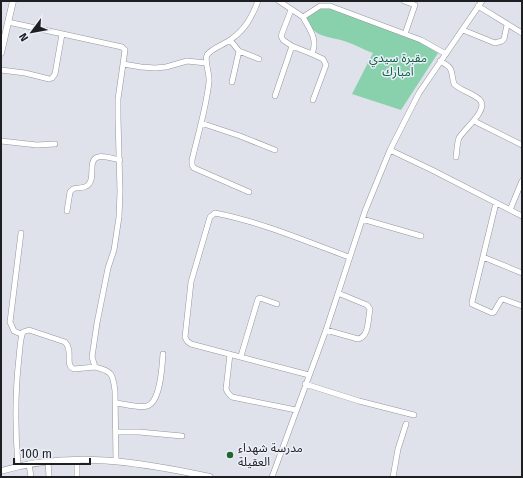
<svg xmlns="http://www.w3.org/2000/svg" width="523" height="478" viewBox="0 0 523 478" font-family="'Fira Sans','Noto Sans Arabic',sans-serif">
<rect width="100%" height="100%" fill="#dfe2eb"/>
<!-- green -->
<path fill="#88d1ac" d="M325 6 423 43 438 53 401 110 352 94 373 53C364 50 356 45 347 42 327 35 312 39 305 15Z"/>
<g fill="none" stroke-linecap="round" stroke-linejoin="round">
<defs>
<path id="minor" d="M279 1 303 17 320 6H330L405 34 421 40 446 54
M404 1 415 5 405 34
M478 6 522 33
M291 10 281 36 283 40 292 46
M303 17C310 30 318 39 312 54L323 59 326 65 313 100
M8 22 122 47 125 50 118 99V118L120 192 119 217 114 250 108 268 97 323 92 357 95 367C112 371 113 374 115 391L116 461
M463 30 495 43 502 41 504 39 507 25
M230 40 239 51 259 59
M440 61C455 69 450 70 454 84 461 91 473 93 480 100 489 110 464 129 459 138 457 143 457 151 456 157
M123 64 141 67 155 68 166 67 187 61 206 63
M1 70 25 73 49 79 52 78 55 74 62 34
M232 82 239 51
M275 96 292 46 312 54
M474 121 522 145
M201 123 240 136 275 150
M1 141 37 145 55 144
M390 150 432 170 522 216
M249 192 194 168 192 165V160C198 134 206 109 209 82 210 74 204 61 207 55 212 48 223 45 230 40 245 30 252 17 258 1
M496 203 472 302V304L492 313 494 312 501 300 503 299 522 306
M510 210 522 181
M67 211 70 192 73 189C77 187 84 189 88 185 96 179 87 160 98 157 104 155 113 159 120 160
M362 219 421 236
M21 233 10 322 14 331 21 334
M483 257 522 273
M326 330 358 339C369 337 368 319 370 309L367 305 338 293
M230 354 226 389 228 393 232 397 296 410
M241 356 258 299 260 298 277 304
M309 375 191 344 187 341 185 337 191 282 210 217 215 213C261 222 305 241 349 257
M305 384 359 401 414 415
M116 403C125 404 138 408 147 406 161 402 162 365 163 354
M116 432H139L182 436
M77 460V477
M48 461 49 477
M29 464 31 477
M18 466C15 429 15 393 19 357 20 349 20 339 23 332L29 330 65 342C74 351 64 365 74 369L95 367
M272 477 326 330 365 211 390 150 419 93 482 1
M393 477 398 449 406 424"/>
<path id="tertiary" d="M1 53 13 1
M1 471C71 450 140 462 210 477"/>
</defs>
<!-- minor casing -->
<use href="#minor" stroke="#93969e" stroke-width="6"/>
<!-- tertiary casing -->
<use href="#tertiary" stroke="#93969e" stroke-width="7"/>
<!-- minor -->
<use href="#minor" stroke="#fff" stroke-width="5"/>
<!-- tertiary -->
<use href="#tertiary" stroke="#fff" stroke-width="6"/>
</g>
<!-- markers -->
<circle fill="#226530" stroke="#eceff8" stroke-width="1.5" cx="230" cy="455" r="4"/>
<g text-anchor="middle" stroke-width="3" stroke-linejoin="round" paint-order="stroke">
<!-- park labels -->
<g font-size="12" fill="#07603f" stroke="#eceff8">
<text x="398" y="62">مقبرة سيدي<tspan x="398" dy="14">امبارك</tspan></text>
</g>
<!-- poi labels -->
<g font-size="12" fill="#1e1f22" stroke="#eceff8" text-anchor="start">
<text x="238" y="452">مدرسة شهداء<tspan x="238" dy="14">العقيلة</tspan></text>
</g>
</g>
<!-- border -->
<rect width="523" height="478" fill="none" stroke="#1e1f22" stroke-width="4"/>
<!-- north arrow -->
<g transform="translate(32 32) rotate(238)" stroke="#eceff8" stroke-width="3" paint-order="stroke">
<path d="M0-3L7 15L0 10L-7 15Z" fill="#1e1f22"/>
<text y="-6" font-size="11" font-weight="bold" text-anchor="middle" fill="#1e1f22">N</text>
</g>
<!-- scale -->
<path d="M14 458v6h76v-6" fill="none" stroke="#1e1f22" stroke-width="2"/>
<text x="20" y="458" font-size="12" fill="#1e1f22" stroke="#eceff8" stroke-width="3" paint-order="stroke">100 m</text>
</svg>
